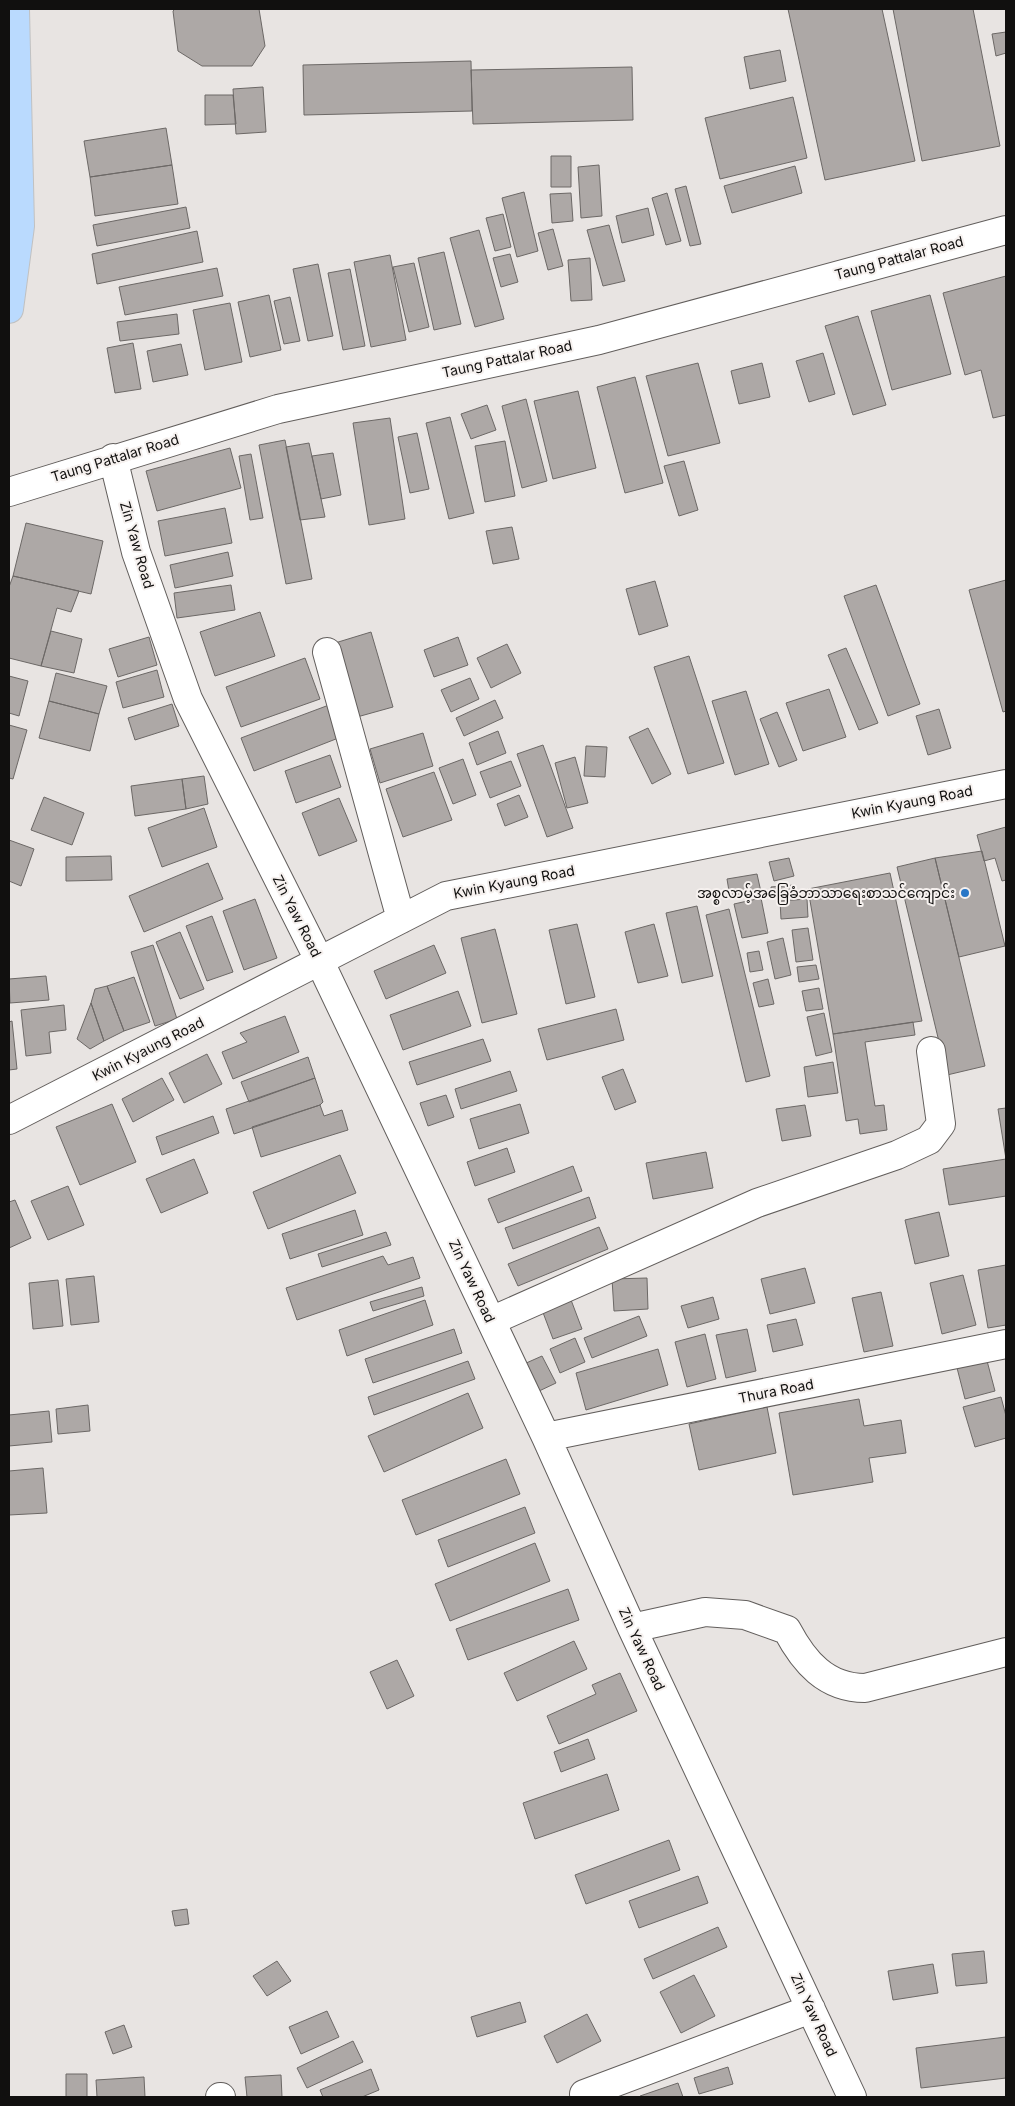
<svg xmlns="http://www.w3.org/2000/svg" width="1015" height="2106" viewBox="0 0 1015 2106" font-family="Inter,'Noto Sans Myanmar',sans-serif">
<rect width="100%" height="100%" fill="#e8e4e2"/>
<!-- building -->
<path fill="#ada8a6" stroke="#6c6866" d="M175 9H259L265 46 252 66H202L178 51 173 11Z
M788 9H882L915 161 825 180Z
M893 9H973L1000 146 922 161Z
M1006 32V53L996 56 992 34Z
M780 50 786 81 750 89 744 57Z
M471 61 472 111 304 115 303 65Z
M632 67 633 120 473 124 471 70Z
M263 87 266 132 236 134 233 89Z
M205 95H233L236 124 205 125Z
M793 97 807 158 720 179 705 118Z
M166 128 172 165 90 177 84 141Z
M551 156H571V187H551Z
M172 165 178 204 95 216 90 177Z
M599 165 602 216 581 218 578 167Z
M795 166 802 193 732 213 724 186Z
M686 186 701 244 690 246 675 189Z
M524 192 538 251 517 257 502 198Z
M571 193 573 221 552 223 550 194Z
M667 193 681 241 666 245 652 198Z
M186 207 190 228 97 246 93 225Z
M648 208 654 235 622 243 616 216Z
M503 214 511 247 495 251 486 218Z
M609 225 625 281 603 286 587 230Z
M553 229 563 266 548 270 538 233Z
M479 230 504 319 475 327 450 238Z
M197 231 203 262 97 284 92 254Z
M444 252 461 324 434 330 418 258Z
M510 254 518 282 501 287 493 258Z
M390 255 406 340 371 347 354 262Z
M590 258 592 300 571 301 568 260Z
M414 263 429 327 409 332 393 267Z
M318 264 333 336 308 341 293 269Z
M217 268 223 296 125 315 119 287Z
M350 269 365 346 343 350 328 273Z
M1006 276V415L993 418 981 370 965 375 943 293Z
M269 295 281 350 250 357 238 302Z
M930 295 951 374 892 390 871 311Z
M290 297 300 341 284 344 274 301Z
M230 303 242 362 205 370 193 310Z
M177 314 179 334 120 341 117 322Z
M858 316 886 405 853 415 825 326Z
M133 343 141 389 115 393 107 348Z
M181 344 188 375 153 382 147 351Z
M823 353 835 394 809 402 796 361Z
M698 363 720 443 668 456 646 376Z
M762 363 770 397 739 404 731 371Z
M635 377 663 483 625 493 597 387Z
M578 391 596 468 553 479 534 401Z
M526 399 547 481 522 488 502 406Z
M487 405 496 430 471 439 461 414Z
M450 417 474 513 449 519 426 423Z
M390 418 405 519 369 525 353 423Z
M417 433 429 489 410 493 398 437Z
M285 440 312 579 286 584 259 445Z
M505 441 515 496 485 502 475 446Z
M309 443 325 517 300 520 286 447Z
M230 448 241 488 157 511 146 471Z
M333 453 341 495 321 499 312 456Z
M251 454 263 518 250 520 239 456Z
M684 461 698 510 679 516 664 466Z
M225 508 232 543 165 556 158 521Z
M26 523 103 541 91 594 13 576Z
M512 527 519 559 493 564 486 531Z
M228 552 233 576 175 588 170 565Z
M13 576 79 591 71 612 57 608 41 666 9 658V587Z
M1006 580V711L1003 712 969 590Z
M655 581 668 626 639 635 626 589Z
M231 585 235 610 177 618 174 593Z
M876 585 920 704 888 716 844 596Z
M260 612 275 656 215 676 200 632Z
M51 631 82 639 74 673 41 666Z
M371 632 393 707 357 717 335 643Z
M149 637 157 665 118 677 109 649Z
M458 637 468 665 434 677 424 650Z
M507 644 521 673 491 688 477 658Z
M846 648 878 723 859 730 828 655Z
M689 656 724 763 688 774 654 667Z
M305 658 320 699 241 727 226 687Z
M157 670 164 697 123 708 116 682Z
M56 673 107 686 99 714 49 701Z
M9 676 28 681 19 716 9 713Z
M470 678 479 699 451 712 441 690Z
M829 689 846 737 803 751 786 703Z
M746 691 769 764 735 775 712 701Z
M495 700 503 718 464 736 456 718Z
M49 701 99 714 90 751 39 738Z
M172 704 179 726 135 740 128 718Z
M329 705 341 737 254 771 241 738Z
M939 709 951 748 928 755 916 716Z
M777 712 797 760 779 767 760 719Z
M9 725 27 730 13 779 9 778Z
M648 728 671 774 652 784 629 737Z
M498 731 506 753 477 765 469 743Z
M423 733 433 766 380 783 370 749Z
M543 745 573 828 547 837 517 754Z
M586 746 607 747 605 777 584 776Z
M330 755 341 787 296 803 285 771Z
M575 757 588 803 567 808 555 763Z
M463 759 476 795 453 804 439 768Z
M511 761 521 786 490 798 480 772Z
M434 772 452 820 403 837 386 789Z
M204 776 208 804 186 809 182 779Z
M182 779 186 809 135 816 131 786Z
M519 795 528 817 505 826 497 804Z
M44 797 84 813 72 845 31 830Z
M339 798 357 841 319 856 302 813Z
M204 808 217 847 162 867 148 828Z
M1006 827V880L1002 881 995 858 984 861 977 835Z
M9 840 34 849 21 886 9 881Z
M982 851 1005 946 959 957 935 858Z
M111 856 112 880 66 881V857Z
M789 858 794 876 774 881 769 862Z
M935 858 985 1066 947 1075 897 867Z
M208 863 223 899 144 932 129 896Z
M890 873 922 1021 833 1034 808 889Z
M757 874 761 892 730 897 727 879Z
M794 885 795 894 772 896 771 887Z
M761 898 768 933 742 938 734 904Z
M255 899 277 958 244 970 223 911Z
M807 899 808 917 781 919 780 901Z
M697 906 713 976 682 983 666 913Z
M729 909 770 1076 746 1082 706 915Z
M212 916 233 972 207 981 186 926Z
M577 924 595 997 566 1004 549 930Z
M654 924 668 976 638 983 625 932Z
M808 928 813 960 796 962 792 930Z
M495 929 517 1014 482 1023 461 938Z
M180 932 204 989 180 999 156 942Z
M783 938 791 975 775 979 767 942Z
M153 945 177 1019 155 1026 131 952Z
M434 945 446 973 386 999 374 971Z
M759 951 763 970 750 972 747 953Z
M816 965 819 979 799 982 797 967Z
M46 976 49 1000 10 1003 9 979Z
M134 977 150 1022 124 1031 107 986Z
M768 979 774 1004 759 1007 753 983Z
M107 986 124 1031 104 1041 91 1003 95 989Z
M819 988 823 1009 806 1011 802 991Z
M458 991 471 1026 403 1050 390 1015Z
M91 1003 104 1041 90 1049 77 1039Z
M64 1005 66 1030 49 1032 51 1053 26 1056 21 1010Z
M616 1009 624 1040 547 1060 538 1029Z
M824 1013 832 1052 816 1056 807 1017Z
M285 1016 299 1052 233 1079 222 1052 247 1042 240 1033Z
M12 1021 17 1069 9 1070V1022Z
M913 1022 915 1035 865 1042 875 1106 884 1105 887 1130 860 1134 858 1119 846 1121 833 1034Z
M483 1039 491 1061 417 1085 409 1062Z
M207 1054 222 1084 184 1103 169 1073Z
M308 1057 315 1078 249 1102 241 1082Z
M833 1062 838 1093 808 1097 804 1067Z
M623 1069 636 1102 615 1110 602 1077Z
M510 1071 517 1091 461 1109 455 1089Z
M162 1078 174 1100 133 1122 122 1099Z
M315 1078 323 1102 320 1105 234 1134 226 1109Z
M446 1095 454 1117 428 1126 420 1103Z
M112 1104 136 1162 80 1185 56 1127Z
M520 1104 529 1133 479 1149 470 1119Z
M320 1105 324 1116 342 1110 348 1130 261 1157 252 1127Z
M805 1105 811 1136 782 1141 776 1109Z
M1006 1108V1196L949 1205 943 1169 1006 1159 998 1109Z
M213 1116 219 1133 162 1155 156 1137Z
M507 1148 515 1172 475 1186 467 1162Z
M706 1152 713 1188 653 1199 646 1163Z
M340 1155 356 1193 268 1229 253 1192Z
M194 1159 208 1193 161 1213 146 1179Z
M573 1166 582 1191 498 1223 488 1199Z
M68 1186 84 1225 48 1240 31 1201Z
M589 1197 596 1218 513 1249 505 1228Z
M15 1200 31 1238 9 1248V1202Z
M355 1210 363 1235 290 1259 282 1234Z
M939 1212 949 1256 915 1264 905 1220Z
M599 1227 608 1249 518 1286 508 1264Z
M386 1232 391 1245 322 1267 318 1254Z
M383 1256 388 1265 413 1257 420 1278 297 1320 286 1288Z
M1006 1265V1325L988 1328 978 1270Z
M805 1268 815 1303 770 1314 761 1279Z
M963 1275 976 1325 942 1334 930 1283Z
M94 1276 99 1322 71 1325 66 1279Z
M647 1278 648 1309 614 1311 612 1279Z
M58 1280 63 1326 33 1329 29 1283Z
M422 1287 424 1296 373 1311 370 1302Z
M568 1292 582 1329 553 1339 539 1302Z
M881 1292 893 1346 864 1352 852 1298Z
M713 1297 719 1319 688 1328 681 1306Z
M425 1300 433 1325 347 1356 339 1330Z
M639 1316 647 1336 592 1358 584 1338Z
M796 1319 803 1345 773 1352 767 1325Z
M454 1329 462 1353 373 1383 365 1359Z
M747 1329 756 1371 726 1378 716 1335Z
M705 1334 716 1379 687 1387 675 1342Z
M575 1338 585 1362 560 1373 550 1349Z
M658 1349 668 1385 586 1410 576 1373Z
M542 1356 556 1383 537 1392 524 1364Z
M986 1357 995 1391 965 1399 956 1364Z
M468 1361 475 1379 374 1415 368 1397Z
M468 1393 483 1428 384 1472 368 1436Z
M1001 1397 1006 1416V1438L975 1447 963 1407Z
M859 1399 864 1426 901 1420 906 1453 869 1458 873 1482 793 1495 779 1413Z
M88 1405 90 1431 58 1434 56 1409Z
M767 1407 776 1453 699 1470 689 1424Z
M49 1411 52 1442 9 1446V1415Z
M506 1459 520 1494 416 1535 402 1500Z
M43 1468 47 1513 9 1515V1471Z
M525 1507 535 1533 448 1567 438 1540Z
M535 1543 550 1581 450 1621 435 1584Z
M568 1589 579 1620 468 1660 456 1629Z
M574 1641 587 1669 517 1701 504 1673Z
M397 1660 414 1696 387 1709 370 1672Z
M620 1673 637 1711 559 1744 547 1716 596 1694 592 1685Z
M588 1739 595 1759 561 1772 554 1752Z
M607 1774 619 1810 535 1839 523 1803Z
M669 1840 680 1870 586 1904 575 1875Z
M698 1876 708 1903 639 1928 629 1901Z
M187 1909 189 1924 175 1926 172 1911Z
M718 1927 727 1947 653 1979 644 1959Z
M984 1951 987 1983 956 1986 952 1954Z
M277 1961 291 1981 267 1996 253 1976Z
M933 1964 938 1993 893 2000 888 1971Z
M694 1975 715 2016 681 2033 660 1992Z
M520 2002 526 2022 477 2037 471 2017Z
M327 2011 339 2037 301 2054 289 2027Z
M587 2014 601 2041 557 2063 544 2036Z
M124 2025 132 2047 113 2054 105 2032Z
M1006 2037V2078L921 2088 916 2048Z
M353 2041 363 2062 307 2088 297 2068Z
M728 2067 733 2084 699 2094 694 2078Z
M371 2069 379 2090 362 2097H323L320 2090Z
M66 2074H87V2097H66Z
M281 2075 282 2097H247L245 2077Z
M144 2077 145 2097H97L96 2080Z
M678 2083 683 2097H641L640 2096Z"/>
<g fill="none" stroke-linecap="round" stroke-linejoin="round">
<defs>
<path id="minor" d="M113 458 136 552 188 699 320 962 491 1321 546 1437 632 1628 852 2097
M9 492 278 409 599 340 1006 230
M327 652 401 919
M9 1120 446 896 1006 784
M491 1321 757 1203 897 1155 929 1140 941 1124 931 1051
M546 1437 1006 1344
M632 1628 705 1612 745 1615 787 1630C804 1662 826 1688 865 1688L1006 1652
M584 2094 811 2009
M220 2097H221"/>
<path id="major" d="M9 309 20 226 15 9"/>
</defs>
<!-- minor casing -->
<use href="#minor" stroke="#625e5c" stroke-width="30"/>
<!-- major casing -->
<use href="#major" stroke="#c1c1c1" stroke-width="30"/>
<!-- minor -->
<use href="#minor" stroke="#fff" stroke-width="28"/>
<!-- major -->
<use href="#major" stroke="#badafe" stroke-width="28"/>
</g>
<!-- markers -->
<circle fill="#2876c6" stroke="#f6f1ef" stroke-width="2" cx="965" cy="893" r="5"/>
<g text-anchor="middle" stroke-width="4" stroke-linejoin="round" paint-order="stroke">
<!-- street labels -->
<g font-size="14" fill="#11100f" stroke="#f6f1ef">
<text transform="translate(899 258) rotate(-15)" y="5">Taung Pattalar Road</text>
<text transform="translate(507 359) rotate(-12)" y="5">Taung Pattalar Road</text>
<text transform="translate(115 458) rotate(-17)" y="5">Taung Pattalar Road</text>
<text transform="translate(137 545) rotate(74)" y="5">Zin Yaw Road</text>
<text transform="translate(912 802) rotate(-11)" y="5">Kwin Kyaung Road</text>
<text transform="translate(514 882) rotate(-11)" y="5">Kwin Kyaung Road</text>
<text transform="translate(297 916) rotate(63)" y="5">Zin Yaw Road</text>
<text transform="translate(148 1049) rotate(-27)" y="5">Kwin Kyaung Road</text>
<text transform="translate(472 1281) rotate(65)" y="5">Zin Yaw Road</text>
<text transform="translate(776 1391) rotate(-11)" y="5">Thura Road</text>
<text transform="translate(642 1649) rotate(65)" y="5">Zin Yaw Road</text>
<text transform="translate(814 2015) rotate(65)" y="5">Zin Yaw Road</text>
</g>
<!-- poi labels -->
<g font-size="14" fill="#11100f" stroke="#f6f1ef" text-anchor="end">
<text x="955" y="898">အစ္စလာမ့်အခြေခံဘာသာရေးစာသင်ကျောင်း</text>
</g>
</g>
<!-- border -->
<rect width="1015" height="2106" fill="none" stroke="#11100f" stroke-width="20"/>
</svg>
